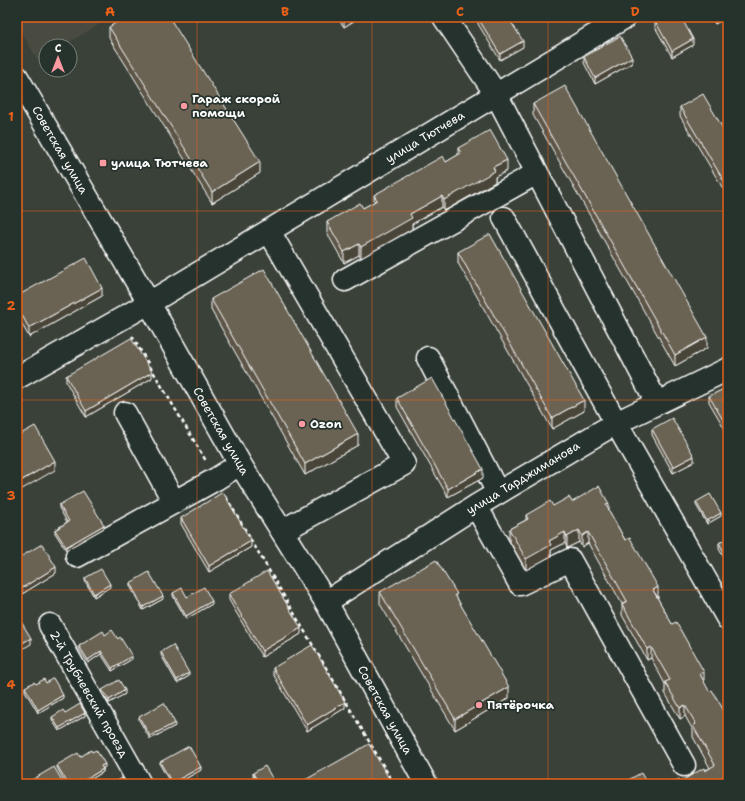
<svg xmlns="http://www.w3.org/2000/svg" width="745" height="801" viewBox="0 0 745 801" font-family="'Shantell Sans',sans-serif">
<rect width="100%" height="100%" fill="#3a4138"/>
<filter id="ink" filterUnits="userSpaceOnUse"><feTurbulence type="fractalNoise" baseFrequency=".025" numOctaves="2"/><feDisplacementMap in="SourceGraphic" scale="8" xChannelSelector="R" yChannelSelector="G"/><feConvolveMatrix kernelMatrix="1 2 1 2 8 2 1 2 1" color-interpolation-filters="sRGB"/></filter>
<g filter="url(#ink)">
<!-- built -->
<path fill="#484b40" d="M17 17H112L63 46H46V56L38 61 17 24Z"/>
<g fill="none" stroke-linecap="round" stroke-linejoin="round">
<defs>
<path id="minor" d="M444 17 496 94 657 403
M504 218 616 423 728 619
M269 231 404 464 282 531
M345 280 537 173
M428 358 498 493
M17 378 149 303 625 17
M125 413 174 502
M476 506 520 584 570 560 684 765
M77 556 216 479 240 464
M326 602 476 506 616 423 728 369
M50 625 140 784"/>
<path id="major" d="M17 77 149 303 240 464 326 602 426 784"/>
</defs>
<!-- minor casing -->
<use href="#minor" stroke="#fff" stroke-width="25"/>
<!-- major casing -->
<use href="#major" stroke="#fff" stroke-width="25"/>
<!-- path -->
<path stroke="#fff" stroke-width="2.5" stroke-dasharray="4 3" stroke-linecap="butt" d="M132 336 206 461
M226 497 394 784"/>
<!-- minor -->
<use href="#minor" stroke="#26332d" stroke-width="22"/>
<!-- major -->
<use href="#major" stroke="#26332d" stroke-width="22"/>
</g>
<!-- wall -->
<path fill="#5b5547" stroke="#fff" d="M337 17H360L344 27Z
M711 17H727L715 24Z
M478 18 523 47 500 60 478 24Z
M655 21 693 45 672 57 655 27Z
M109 27 260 173 212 203 109 38Z
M584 57 632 63 595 84 584 63Z
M533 104 707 348 675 366 533 115Z
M680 107 728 137V197L680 116Z
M458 148 507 171 495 177V182L444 211 442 207 412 224V229L361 258 359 255 344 263 327 233V222L363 208 374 202V195L446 162 458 155Z
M458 252 584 411 552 429 458 263Z
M17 296H102L29 337 17 315Z
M211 299 358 445 305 475 211 310Z
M66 376 152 378 86 417 66 382Z
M728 392 726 431 709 402V396Z
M397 398 483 478 448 497 397 407Z
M652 429 694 462 673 473 652 435Z
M572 502 609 511 704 682 728 784 681 781 710 768 693 737V730L685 716 680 719 665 693V684L651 658 647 660 622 615V604L588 543 582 547 579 542 567 548 565 543 551 550V556L526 570 509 540V529L526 520V515L553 506Z
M696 502 721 516 707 524 696 505Z
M59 505 104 528 66 550 55 533V530L67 522 59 508Z
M181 518 251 547 209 572 181 524Z
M728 538V565L719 549V543Z
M17 559 56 573 22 594 17 586Z
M85 578 110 587 94 597 85 581Z
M130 583 163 599 143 610 130 586Z
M380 592 457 598 509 698 455 730 380 604Z
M173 593 187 597 212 604 186 619 173 596Z
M229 594 301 634 262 657 229 600Z
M105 635 118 639 132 659 112 671 101 654 88 663 79 649V646Z
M161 652 189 676 177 683 161 655Z
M273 668 345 708 307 731 273 674Z
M46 683 63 698 38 713 25 691V687L36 684Z
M102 690 125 694 109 703 102 693Z
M65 713 85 716 59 731 52 720V717Z
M139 717 175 726 150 739 139 720Z
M92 752 105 767 103 768V772L83 784H66L57 768V765Z
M160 762 201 770 176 784H171L160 765Z
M253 773 274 784H258L253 776Z"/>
<!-- shaded-wall -->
<path fill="#4a4539" stroke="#fff" d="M347 17H360L344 27V19Z
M717 17H727L715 24V18Z
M693 39V45L672 57V51Z
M523 41V47L500 60V54Z
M632 57V63L595 84V78Z
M507 160V171L495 177V182L444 211V200L493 167Z
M260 162V173L212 203V192Z
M442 196V207L412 224V229L361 258V247L410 214Z
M359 244V255L344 263V252Z
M102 288V296L29 337V328Z
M707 337V348L675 366V355Z
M152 372V378L86 417V411Z
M584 400V411L552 429V418Z
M728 424V430L726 431V425Z
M358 434V445L305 475V464Z
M694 456V462L673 473V467Z
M55 461V470L17 492V483Z
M483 469V478L448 497V489Z
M609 504V515L606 505Z
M721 513V516L707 524V521Z
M104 525V528L66 550V547Z
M579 530V542L567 548V537Z
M565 532V543L551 550V556L526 570V559L549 541Z
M588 532V543L582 547V536Z
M251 541V547L209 572V566Z
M56 567V573L22 594V588Z
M110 584V587L94 597V594Z
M658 587V598L653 590Z
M163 596V599L143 610V607Z
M212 601V604L186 619V616Z
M301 628V634L262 657V651Z
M31 638V644L17 652V646Z
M651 647V658L647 660V649Z
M101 651V654L88 663V660Z
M132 656V659L112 671V668Z
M704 672V683L700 674Z
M189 673V676L177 683V680Z
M509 687V698L455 730V719Z
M125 690V694L109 703V700Z
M63 695V698L38 713V710Z
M345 702V708L307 731V725Z
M685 705V716L680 719V708Z
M85 713V716L59 731V728Z
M175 723V726L150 739V736Z
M105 764V767L101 769V766Z
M201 767V770L176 784H172V783Z
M103 769V772L83 784H78Z
M390 780V784H383Z
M274 781V784H269Z"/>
<!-- building -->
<path fill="#6a6352" stroke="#fff" d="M125 17H169L260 162 212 192 109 27Z
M481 17H508L523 41 500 54 478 18Z
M662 17H681L693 39 672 51 655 21Z
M620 36 632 57 595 78 584 57Z
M565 86 707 337 675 355 533 104Z
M703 94 728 137V188L680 107Z
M490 130 507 160 493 167 495 171 444 200 442 196 410 214 412 218 361 247 359 244 344 252 327 222 360 203 363 208 377 200 374 195 443 156 446 162 461 153 458 148Z
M490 234 584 400 552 418 458 252Z
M86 258 102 288 29 328 17 306V296Z
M264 269 358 434 305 464 211 299Z
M131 338 152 372 86 411 66 376Z
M432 378 483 469 448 489 397 398Z
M726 388 728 392V424L726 425 709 396Z
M672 418 694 456 673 467 652 429Z
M35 426 55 461 17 483V436Z
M599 486 609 504 606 505 625 540 630 538 658 587 653 590 672 624 676 622 704 672 700 674 709 691 712 690 728 718V784H670L679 779 681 781 704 768 705 771 715 765 693 726 696 724 685 705 680 708 665 682 670 680 651 647 647 649 622 604 627 601 588 532 582 536 579 530 567 537 565 532 549 541 551 545 526 559 509 529 528 519 526 515 550 501 553 506 569 497 572 502Z
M83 491 104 525 66 547 55 530 69 521 59 505Z
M223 492 251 541 209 566 181 518Z
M710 494 721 513 707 521 696 502Z
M728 538V559L719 543Z
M42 544 56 567 22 588 17 580V559Z
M436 560 457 594 455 595 509 687 455 719 380 592Z
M101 569 110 584 94 594 85 578Z
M267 571 301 628 262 651 229 594Z
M149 572 163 596 143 607 130 583Z
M204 587 212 601 186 616 173 593 182 588 187 597Z
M17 615 31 638 17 646Z
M112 630 118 639 120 637 132 656 112 668 101 651 88 660 79 646 103 631 105 635Z
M173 645 189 673 177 680 161 652Z
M312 645 345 702 307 725 273 668Z
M53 678 63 695 38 710 25 687 34 682 36 684 44 679 46 683Z
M119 680 125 690 109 700 102 690Z
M164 703 175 723 150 736 139 717Z
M80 704 85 713 59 728 52 717 63 710 65 713Z
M369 744 390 780 383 784H298Z
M189 746 201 767 172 783 160 762Z
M91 750 92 752 96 750 105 764 101 766 103 769 78 784H68L57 765 78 753 80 757Z
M265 766 274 781 269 784H259L253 773Z
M54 767 64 784H25Z
M641 773 647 784H621Z
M122 778 126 784H112Z"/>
</g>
<!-- grid -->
<path fill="none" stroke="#e96118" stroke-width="1" stroke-opacity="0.55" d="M197 17V784M372 17V784M548 17V784M17 211H728M17 400H728M17 590H728"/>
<!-- markers -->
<g fill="#ff9aa2" stroke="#26332d" stroke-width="1.5">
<circle cx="184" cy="106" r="4"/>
<rect x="99" y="159" width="8" height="8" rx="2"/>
<circle cx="302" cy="424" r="4"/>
<circle cx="479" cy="705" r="4"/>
</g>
<g text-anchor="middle" stroke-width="3.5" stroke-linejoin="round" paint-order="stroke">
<!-- poi labels -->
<g font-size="12" font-weight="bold" fill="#fff" stroke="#26332d" text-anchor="start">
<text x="192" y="103">Гараж скорой<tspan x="192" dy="14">помощи</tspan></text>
<text x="111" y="167">улица Тютчева</text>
<text x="310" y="428">Ozon</text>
<text x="487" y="709">Пятёрочка</text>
</g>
<!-- street labels -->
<g font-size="12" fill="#fff" stroke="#26332d">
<text transform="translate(425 137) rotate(-31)" y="4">улица Тютчева</text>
<text transform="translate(60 150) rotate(60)" y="4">Советская улица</text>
<text transform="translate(221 431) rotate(60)" y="4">Советская улица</text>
<text transform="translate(523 478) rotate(-31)" y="4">улица Тарджиманова</text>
<text transform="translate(89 694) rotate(60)" y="4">2-й Трубчевский проезд</text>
<text transform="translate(385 710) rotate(61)" y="4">Советская улица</text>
</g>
</g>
<!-- margin -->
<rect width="745" height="801" fill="none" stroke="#26332d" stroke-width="44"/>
<!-- north arrow -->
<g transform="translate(58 58)"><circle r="19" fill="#26332d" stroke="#7d8581"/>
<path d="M0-3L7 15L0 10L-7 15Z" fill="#ff9aa2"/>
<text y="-6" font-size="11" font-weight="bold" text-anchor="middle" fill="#ffffff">С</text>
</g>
<rect x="22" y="22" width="701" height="757" fill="none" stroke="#e96118" stroke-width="1.5"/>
<g font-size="13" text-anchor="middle" font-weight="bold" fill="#e96118">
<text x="110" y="16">A</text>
<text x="285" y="16">B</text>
<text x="460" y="16">C</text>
<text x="635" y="16">D</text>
<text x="11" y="121">1</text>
<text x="11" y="310">2</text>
<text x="11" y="500">3</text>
<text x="11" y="689">4</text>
</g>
</svg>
